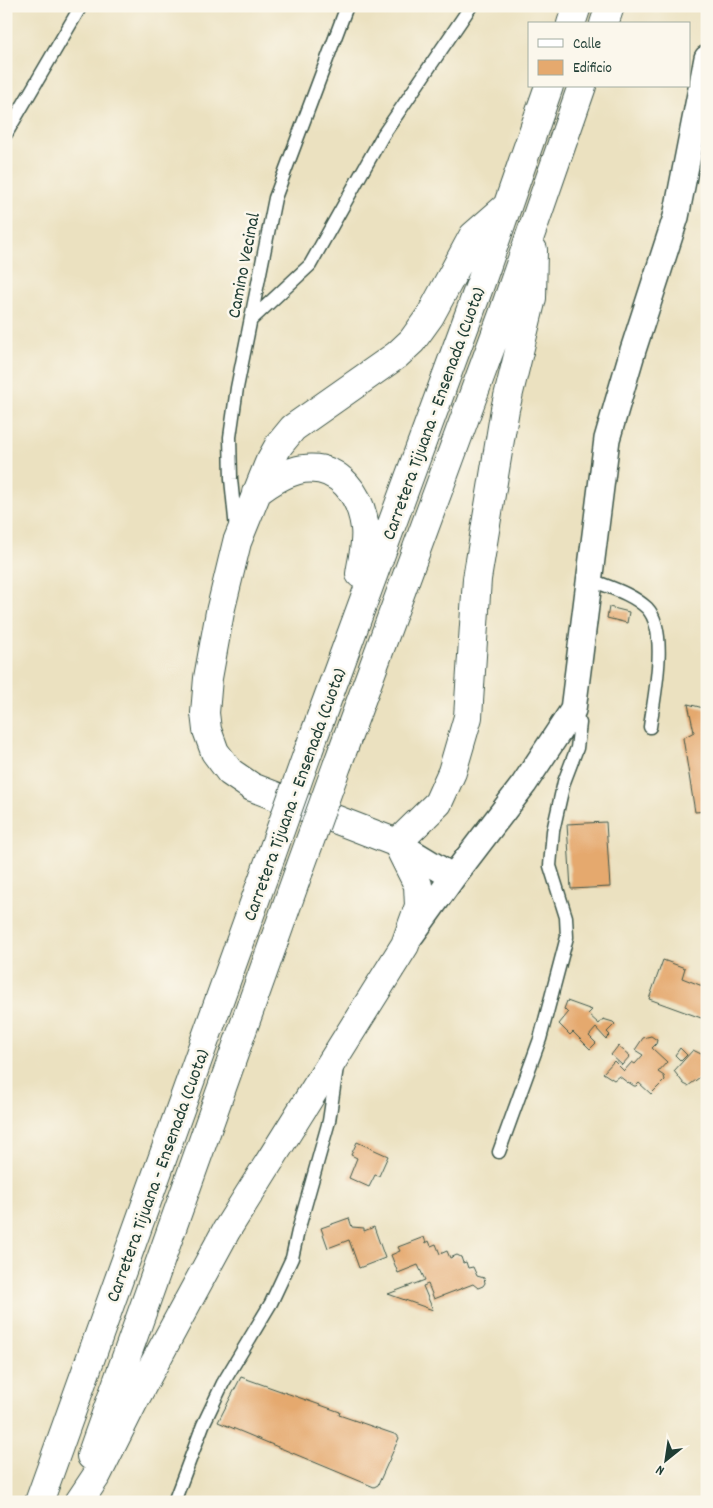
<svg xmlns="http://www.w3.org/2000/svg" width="713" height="1508" viewBox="0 0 713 1508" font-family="Dekko,sans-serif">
<rect width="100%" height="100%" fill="#fbf7ec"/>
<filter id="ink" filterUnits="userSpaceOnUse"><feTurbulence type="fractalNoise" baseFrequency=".02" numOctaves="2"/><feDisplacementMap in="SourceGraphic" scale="10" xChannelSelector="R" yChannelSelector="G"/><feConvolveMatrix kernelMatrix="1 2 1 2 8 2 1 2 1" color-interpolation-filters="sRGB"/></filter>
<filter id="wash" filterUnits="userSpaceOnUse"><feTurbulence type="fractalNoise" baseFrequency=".0096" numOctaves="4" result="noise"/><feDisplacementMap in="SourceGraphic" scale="20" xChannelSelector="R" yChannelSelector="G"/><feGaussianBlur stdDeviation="1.12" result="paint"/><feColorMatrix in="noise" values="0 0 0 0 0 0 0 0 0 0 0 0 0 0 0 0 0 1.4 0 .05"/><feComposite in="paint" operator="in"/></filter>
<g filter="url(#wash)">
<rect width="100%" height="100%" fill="#ebe1c0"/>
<g id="blocks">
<!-- building -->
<path fill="#e5a96e" d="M609 607 629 612 627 623 607 618Z
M688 704 707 709V811L695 812 683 738 694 732Z
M606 822 610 887 571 889 567 824Z
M663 960 685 968 682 978 705 987 707 982V1014L704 1019 649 999Z
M567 1001 592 1010 588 1014 599 1024 603 1019 613 1022 615 1024 607 1032 610 1035 606 1039 596 1028 589 1036 596 1043 590 1049 573 1032 570 1035 559 1024 568 1013 564 1009Z
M651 1036 657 1040 656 1044 652 1048 667 1062 658 1072 664 1076 665 1080 651 1094 639 1083 636 1086H634L628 1082V1083L619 1076 614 1080 603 1073 614 1061 624 1071 632 1062 635 1064 643 1055 635 1050 643 1038Z
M618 1046 630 1056 622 1065 611 1055Z
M680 1048 687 1055 681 1061 675 1055Z
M693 1050 703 1055 706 1063 705 1071 703 1075 688 1086 684 1084 674 1071Z
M357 1142 388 1156 379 1176 375 1175 369 1187 349 1178 357 1158 351 1155Z
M349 1218 352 1227 364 1228V1231L374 1227 385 1258 359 1268 349 1240 328 1248 321 1228Z
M424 1237 426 1243 429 1241 431 1246 436 1244 440 1254 447 1251 450 1258 457 1255 461 1257 463 1263 466 1262 468 1268 473 1267 477 1276 484 1278 485 1283 483 1286 478 1288 473 1284 434 1299 428 1284 423 1286 433 1310 388 1294 425 1280 418 1265 398 1273 391 1255 400 1251 398 1247Z
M241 1377 340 1412 339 1415 397 1435 399 1438 378 1485 374 1487 218 1422Z"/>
</g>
</g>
<g filter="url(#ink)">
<use href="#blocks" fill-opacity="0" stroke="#3e5649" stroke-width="1"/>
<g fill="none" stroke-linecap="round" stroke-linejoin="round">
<defs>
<path id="service" d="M6 134 81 6
M251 320 310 265 383 135 471 6
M236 529 231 479 230 437 237 388 275 198 347 6
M589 579C608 587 631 593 647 608 669 631 654 697 650 727
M499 1152 540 1039 567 937 566 917 550 866 553 831 564 782 577 748 580 723 573 710
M174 1502 203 1425 223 1383 271 1303 292 1258 298 1231 329 1121 337 1067"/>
<path id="minor" d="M397 843 453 877 524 784 573 710 607 439 633 350 676 217 707 58
M412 934 453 877"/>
<path id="motorway" d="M571 24 577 6
M604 24 610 6
M256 493C270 482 285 472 303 469 340 464 361 496 365 528 367 544 362 559 360 574
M308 752 481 282 549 86
M338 763 503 314 582 86
M397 843 438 803 452 772 468 717 477 579 505 409 532 298 533 250
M91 1456 299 871
M39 1502 271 856
M79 1502 97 1475 134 1401 226 1231 405 945 419 906 418 885 397 843 252 787 230 772 215 752 207 730 205 713 208 678 220 612 237 542 269 463 279 445 293 428 397 355 412 341 430 316 473 236 505 208"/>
</defs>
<!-- service casing -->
<use href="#service" stroke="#3e5649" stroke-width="15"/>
<!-- minor casing -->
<use href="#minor" stroke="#3e5649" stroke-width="28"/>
<!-- motorway casing -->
<use href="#motorway" stroke="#3e5649" stroke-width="30"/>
<!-- service -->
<use href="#service" stroke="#fff" stroke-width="12"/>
<!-- minor -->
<use href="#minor" stroke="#fff" stroke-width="25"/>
<!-- motorway -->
<use href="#motorway" stroke="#fff" stroke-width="28"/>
<defs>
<path id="motorway-bridge" d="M271 856 308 752
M299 871 338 763"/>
</defs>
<!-- motorway-bridge casing -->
<use href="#motorway-bridge" stroke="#3e5649" stroke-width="30" stroke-linecap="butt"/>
<!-- motorway-bridge -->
<use href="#motorway-bridge" stroke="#fff" stroke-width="28"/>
</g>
</g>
<g text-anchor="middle" stroke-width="5" stroke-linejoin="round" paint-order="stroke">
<!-- street labels -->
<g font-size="19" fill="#1f3d34" stroke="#fbf7ec">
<text transform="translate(242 265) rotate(-79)" y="7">Camino Vecinal</text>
<text transform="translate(432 413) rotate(-70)" y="7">Carretera Tijuana - Ensenada (Cuota)</text>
<text transform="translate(293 794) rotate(-70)" y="7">Carretera Tijuana - Ensenada (Cuota)</text>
<text transform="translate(156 1175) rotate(-70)" y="7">Carretera Tijuana - Ensenada (Cuota)</text>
</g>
</g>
<!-- margin -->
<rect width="713" height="1508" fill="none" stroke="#fbf7ec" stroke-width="25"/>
<!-- legend -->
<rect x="528" y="22" width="162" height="65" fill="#fbf7ec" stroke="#a3ada2"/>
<rect x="538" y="39" width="25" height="8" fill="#ffffff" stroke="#a3ada2"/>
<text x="573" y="48" font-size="15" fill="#1f3d34">Calle</text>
<rect x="538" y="60" width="25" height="15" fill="#e5a96e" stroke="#a3ada2"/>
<text x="573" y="72" font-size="15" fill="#1f3d34">Edificio</text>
<!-- north arrow -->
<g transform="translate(666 1460) rotate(210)" stroke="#fbf7ec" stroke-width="4" paint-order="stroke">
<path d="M0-4L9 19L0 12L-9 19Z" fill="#1f3d34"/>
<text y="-8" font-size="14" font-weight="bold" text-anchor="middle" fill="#1f3d34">N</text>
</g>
</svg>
